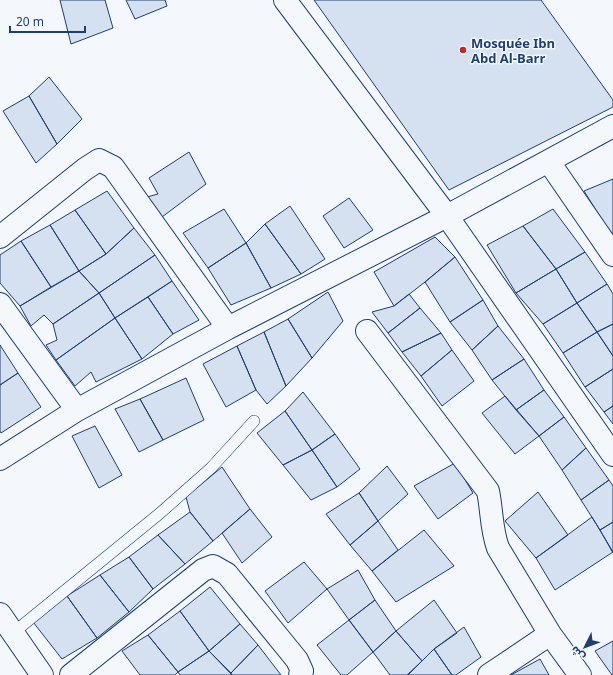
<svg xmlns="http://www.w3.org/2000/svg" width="613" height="675" viewBox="0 0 613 675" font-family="Georgia,'Noto Sans Arabic',serif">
<rect width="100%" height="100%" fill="#f4f7fb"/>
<!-- building -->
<path fill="#d5e0f0" stroke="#1d3f73" d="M60 0H105L113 28 71 44Z
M126 0H165L167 6 135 19Z
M314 0H541L613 100V107L449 190Z
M49 77 82 119 57 144 29 96Z
M29 96 57 144 36 163 3 111Z
M189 152 206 184 162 217 147 197 158 194 149 178Z
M613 179V233L611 234 584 191Z
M107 191 134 228 106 254 75 210Z
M349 198 373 230 344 248 323 216Z
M290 206 325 259 301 274 265 224Z
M224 209 246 243 208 268 183 233Z
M553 209 585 252 556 269 523 226Z
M75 210 106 254 79 271 50 225Z
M265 224 301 274 271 288 246 243Z
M50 225 79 271 51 287 21 241Z
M523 226 556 269 516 293 487 245Z
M134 228 155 255 99 293 79 271 106 254Z
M435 237 455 257 425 282 394 306 374 272Z
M21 241 51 287 20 306 0 283V255Z
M246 243 271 288 231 305 208 268Z
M585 252 607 284 577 303 556 269Z
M155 255 172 281 115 318 99 293Z
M455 257 483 300 450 322 425 282Z
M556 269 577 303 543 324 516 293Z
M79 271 99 293 53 324 44 315 31 326 20 306Z
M172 281 199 320 173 334 148 297Z
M607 284 613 294V324L597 332 577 303Z
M328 292 343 321 312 358 288 319Z
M99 293 115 318 56 360 46 345 57 340 53 324Z
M409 294 420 308 388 333 372 312 394 306Z
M148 297 173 334 142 359 115 318Z
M483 300 498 326 472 350 450 322Z
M577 303 597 332 563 353 543 324Z
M420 308 441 333 402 352 388 333Z
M115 318 142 359 96 382 91 372 75 386 56 360Z
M288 319 312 358 286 386 264 332Z
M613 324V356L597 332Z
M498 326 524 359 492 380 472 350Z
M264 332 286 386 267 404 256 390 237 346Z
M597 332 613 356V369L585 387 563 353Z
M441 333 452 350 421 376 402 352Z
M0 345 18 373 0 385Z
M237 346 256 390 226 407 203 364Z
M452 350 474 381 442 406 421 376Z
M524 359 544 390 516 410 492 380Z
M613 369V406L604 412 585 387Z
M18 373 41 407 1 433 0 431V385Z
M186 378 204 420 163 440 140 399Z
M544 390 564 417 539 436 516 410Z
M303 392 335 434 312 450 285 411Z
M505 396 539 436 515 454 482 413Z
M140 399 163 440 139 452 115 409Z
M613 406V424L604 412Z
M285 411 312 450 283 465 257 433Z
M564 417 586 448 562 470 539 436Z
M95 426 122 475 99 488 72 436Z
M335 434 360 469 337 487 312 450Z
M586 448 609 480 581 500 562 470Z
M312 450 337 487 311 500 283 465Z
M455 463 473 493 438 519 414 486Z
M387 466 408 494 378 521 359 493Z
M222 467 250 509 213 541 190 512 186 497Z
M609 480 613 486V522L600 530 581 500Z
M538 492 568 535 536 558 505 521Z
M359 493 378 521 350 545 326 514Z
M250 509 272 537 242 563 222 533Z
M190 512 213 541 185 564 158 535Z
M592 517 613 552 555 590 536 558Z
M378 521 398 550 372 571 350 545Z
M613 522V553L600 530Z
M424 530 454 566 396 602 372 571Z
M158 535 185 564 153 589 129 557Z
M129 557 153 589 129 612 100 575Z
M304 562 327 589 288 623 265 591Z
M358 570 375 600 349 620 327 589Z
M100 575 129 612 97 638 67 596Z
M210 587 240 624 209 651 180 611Z
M67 596 97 638 62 659 33 622Z
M375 600 396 631 373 652 349 620Z
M434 600 457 633 434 649 422 661 396 631Z
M180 611 209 651 178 672 148 635Z
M349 620 373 652 347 675H341L317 645Z
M240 624 258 645 231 673 209 651Z
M464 627 481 657 456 675H452L434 649Z
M396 631 422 661 407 675H390L373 652Z
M148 635 178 672 175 675H140L122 651Z
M613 641V675H612L595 651Z
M258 645 281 675H232L231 673Z
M434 649 452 675H408Z
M209 651 232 675H180L178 672Z
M540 659 549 675H511Z"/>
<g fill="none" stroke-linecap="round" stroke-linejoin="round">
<defs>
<path id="service" d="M13 633 159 514 211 468 254 421"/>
<path id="minor" d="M285 0 447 216 613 455
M549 162 613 255
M0 237 85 169 99 160 113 167 228 328
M0 304 77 410
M367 331 488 491C492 510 491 529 498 548L550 634 580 675
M0 459 77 410 228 328 447 216 613 126
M71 675 203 570 213 566 227 574 297 660 302 671 300 675
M489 675 550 634"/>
<path id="tertiary" d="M0 614 42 675"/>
</defs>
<!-- service casing -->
<use href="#service" stroke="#1d3f73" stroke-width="12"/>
<!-- minor casing -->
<use href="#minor" stroke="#1d3f73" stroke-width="24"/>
<!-- tertiary casing -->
<use href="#tertiary" stroke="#1d3f73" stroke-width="24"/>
<!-- service -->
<use href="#service" stroke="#f4f7fb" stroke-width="11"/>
<!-- minor -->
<use href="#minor" stroke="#f4f7fb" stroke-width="22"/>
<!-- tertiary -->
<use href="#tertiary" stroke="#f4f7fb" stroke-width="22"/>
</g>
<!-- markers -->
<circle fill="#c62828" stroke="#f4f7fb" stroke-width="1.5" cx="463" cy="50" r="4"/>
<g text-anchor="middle" stroke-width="3" stroke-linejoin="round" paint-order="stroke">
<!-- poi labels -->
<g font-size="13" font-weight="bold" fill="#1d3f73" stroke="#f4f7fb" text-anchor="start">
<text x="471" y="48">Mosquée Ibn<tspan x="471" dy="15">Abd Al-Barr</tspan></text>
</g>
</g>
<!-- north arrow -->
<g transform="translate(585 647) rotate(228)" stroke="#f4f7fb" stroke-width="3" paint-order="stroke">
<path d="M0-3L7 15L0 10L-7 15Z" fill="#1d3f73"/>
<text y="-6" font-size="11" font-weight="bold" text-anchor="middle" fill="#1d3f73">ش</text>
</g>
<!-- scale -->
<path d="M10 26v6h75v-6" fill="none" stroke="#1d3f73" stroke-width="2"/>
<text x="16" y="26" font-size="12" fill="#1d3f73" stroke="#f4f7fb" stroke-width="3" paint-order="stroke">20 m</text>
</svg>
